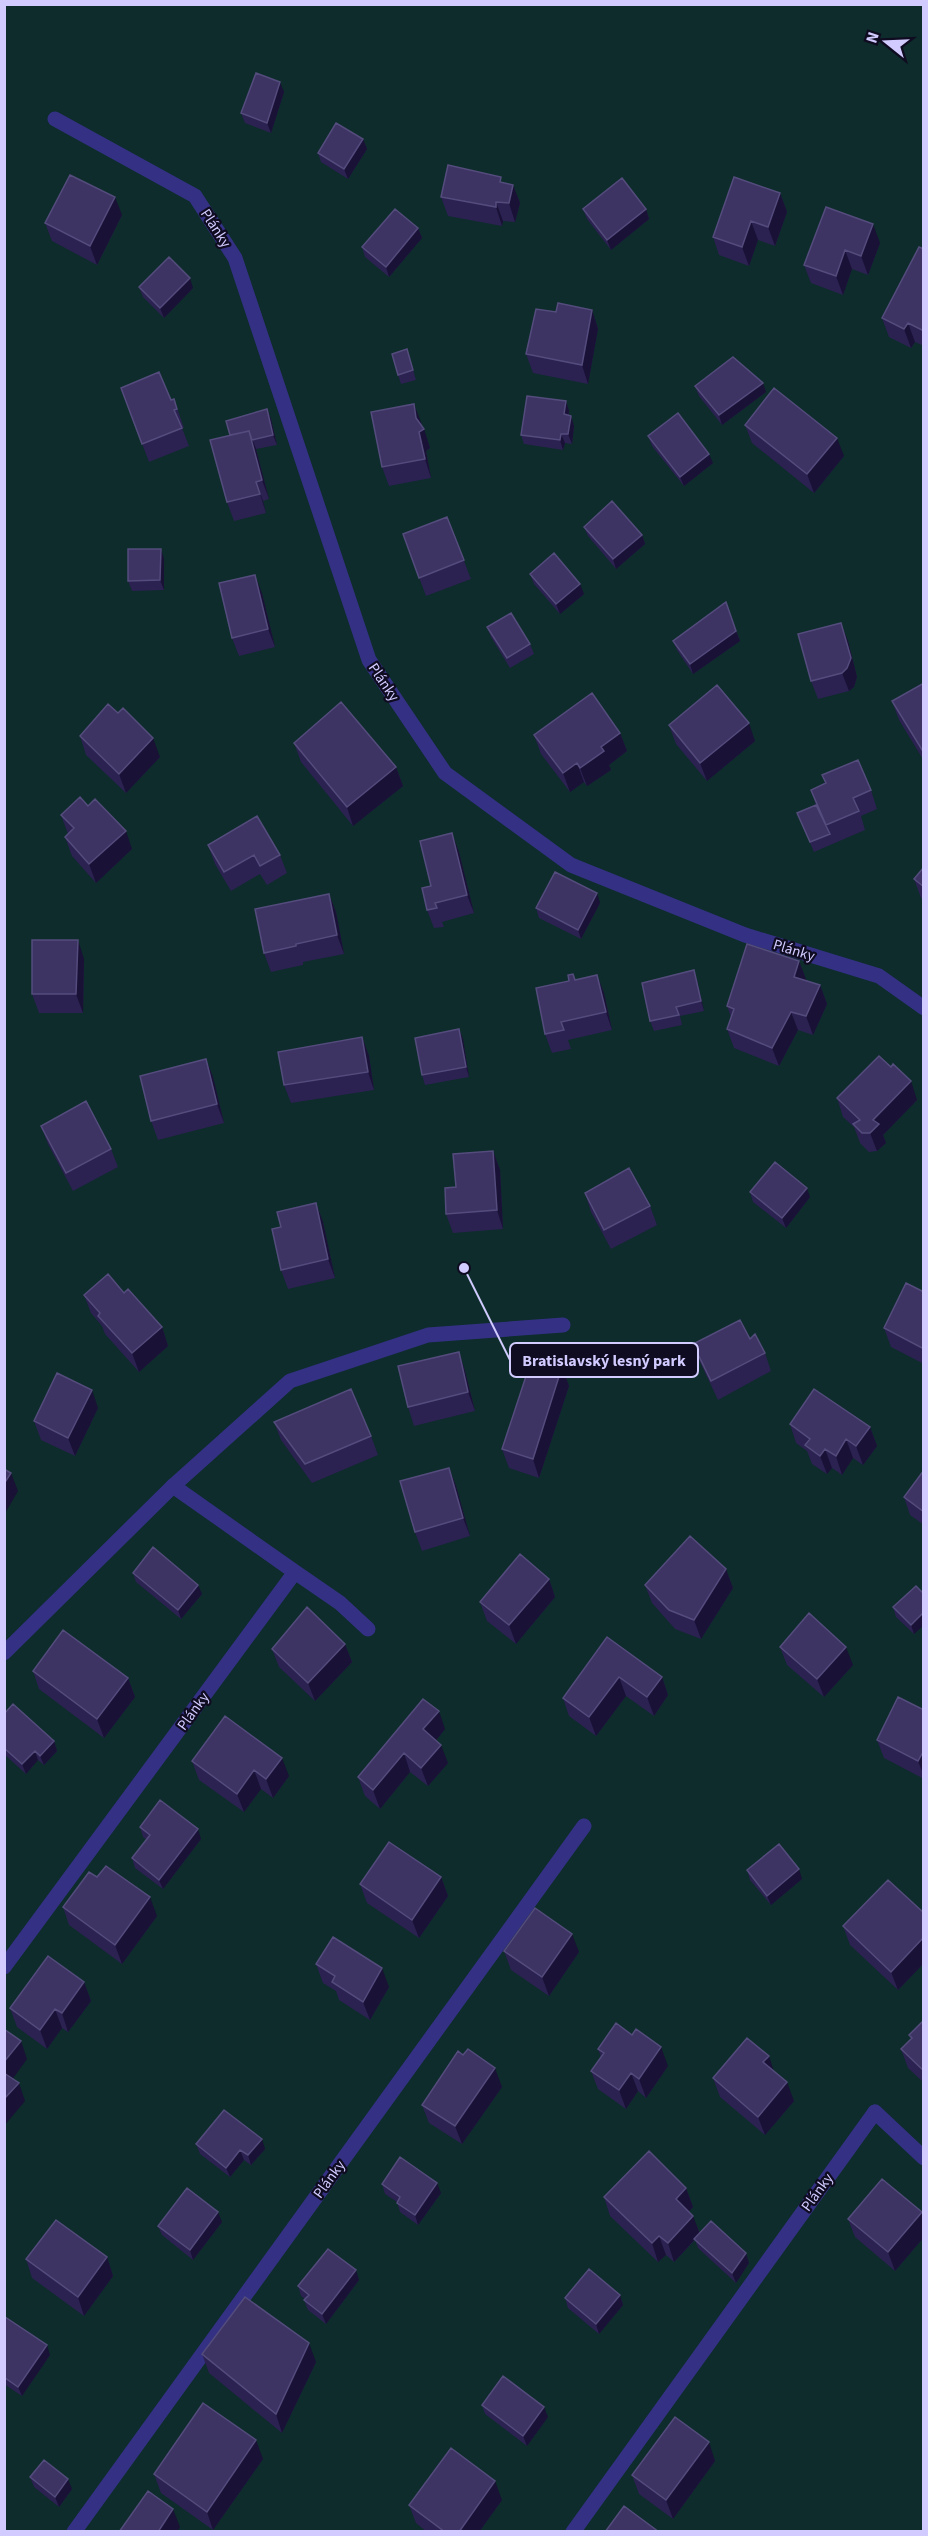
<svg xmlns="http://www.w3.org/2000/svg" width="928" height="2536" viewBox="0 0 928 2536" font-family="'Source Sans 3',sans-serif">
<rect width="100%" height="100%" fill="#0f0b21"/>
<!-- green -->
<path fill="#0d2c2b" d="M5 5H923V2531H5Z"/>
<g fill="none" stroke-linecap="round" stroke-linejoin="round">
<!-- service -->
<path stroke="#343185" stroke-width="15" d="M295 1572 340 1603 368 1629
M4 1967 295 1572 173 1486
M875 2112 924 2158"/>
<!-- minor -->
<path stroke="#343185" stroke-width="15" d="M55 119 195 196 235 258 369 660 445 773 571 865 745 935 879 976 924 1008
M4 1653 173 1486 290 1381 428 1335 563 1325
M74 2532 584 1826
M573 2532 875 2112"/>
</g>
<!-- wall -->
<path fill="#2b2251" d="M284 92 271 133 245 123 241 113Z
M363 139 367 149 348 179 321 162 318 153Z
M503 183 513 185 520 203 515 222 503 221 502 226 448 216 441 197Z
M780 193 787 212 775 246 758 240 749 266 719 255 713 237Z
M826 207 880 243 868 275 852 269 843 295 811 283 804 265Z
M583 209H646L649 219 611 250 587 219Z
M122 215 97 265 52 241 45 223Z
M418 228 422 238 389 277 365 257 362 247Z
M924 249V346L915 342 911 348 889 337 882 318Z
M139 287 193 288 164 318 143 297Z
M592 310 598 329 588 384 533 373 526 354 556 312Z
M410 359 416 380 401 384 398 375Z
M695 386 766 392 722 425 699 396Z
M121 388 171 400 174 399 184 428H182L189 446 149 462Z
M566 401 569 411V416H571L574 426 572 444 565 443 563 450 524 444 521 435Z
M267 409 271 419 277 445 256 449 269 499 263 501 266 513 234 521 227 502 230 435Z
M421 422 430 448 426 451 431 478 389 486 382 467Z
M745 425 844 456 814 493 752 443Z
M648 436 713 463 684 486 652 446Z
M447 517 471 579 426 596 403 534Z
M584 527 642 535 645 544 616 569 588 536Z
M161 549 164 559V590L132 591 128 581Z
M530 574 584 594 560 614 534 584Z
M262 593 275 647 239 656 232 638Z
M726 602 740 641 693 674 677 650 673 641Z
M487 627 530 644 534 654 510 668 491 637Z
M848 641 857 677 854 687 849 691 818 699 811 681Z
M924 683V761L899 720 892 701Z
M118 713 160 757 126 793 86 755 80 736Z
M669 725 755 741 707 781 676 744Z
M620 733 627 751 609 765 611 770 587 786 584 782 570 792 541 754 534 735Z
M294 743 396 767 403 786 353 826 301 762Z
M822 775 871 790 877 809 861 816 865 830 814 852 797 813 816 805 811 790 825 783Z
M61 815 132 849 96 883 72 856 65 837 68 834Z
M208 845 280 855 287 873 267 885 260 874 231 891 215 864Z
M459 852 474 913 442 922 444 927 434 928 427 910 431 886Z
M924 867V900L921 898 914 879Z
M329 894 336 912 344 954 303 962V965L271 972 264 953Z
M600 903 581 939 539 918 536 908Z
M84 959 83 1013H39L32 994Z
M799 961 806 980 820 985 827 1004 813 1035 798 1030 779 1066 734 1048 727 1029 731 1017 727 1006Z
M597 975 604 993 612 1030 568 1040 571 1049 552 1053 545 1034 576 980Z
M697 980 704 1011 680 1016 682 1025 654 1031 650 1021Z
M459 1029 463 1039 469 1077 425 1085 422 1075Z
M362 1037 369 1056 374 1090 291 1103 284 1085Z
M206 1059 213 1077 224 1123 158 1140 151 1121Z
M837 1098 917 1100 883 1135 886 1143 877 1151 869 1152 860 1143 854 1127 843 1117Z
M41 1126 111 1149 118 1167 73 1191 48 1144Z
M493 1151 500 1170 503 1229 453 1233 446 1214Z
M750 1192 810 1197 786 1228 753 1202Z
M585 1193 650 1206 657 1225 611 1249 591 1212Z
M316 1203 323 1222 335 1278 288 1289 281 1270V1227Z
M924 1292V1364L891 1347 884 1328Z
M124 1293 162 1327 168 1346 139 1372 105 1334 102 1326 91 1313 84 1295Z
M750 1339 765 1353 771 1371 718 1400 700 1362 693 1344Z
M459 1352 465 1371 475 1411 414 1426 408 1407Z
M562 1367 569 1386 539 1478 509 1468 502 1449Z
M98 1408 75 1456 41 1440 34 1421Z
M274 1422 371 1436 378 1455 312 1483 281 1440Z
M790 1424 870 1427 877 1446 863 1465 853 1458 842 1475 832 1468 827 1474 812 1464 807 1451 796 1443Z
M449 1468 456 1486 470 1536 422 1551 415 1532Z
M924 1470V1525L910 1515 904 1497Z
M726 1569 733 1588 701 1639 675 1629 652 1603 645 1585Z
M133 1573 202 1594 181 1619 136 1582Z
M549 1579 555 1597 516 1644 487 1621 480 1602Z
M924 1594 914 1634 896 1617 893 1607Z
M607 1637 662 1677 668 1695 654 1716 626 1696 596 1736 569 1716 563 1698Z
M345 1644 352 1662 315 1701 279 1667 272 1649Z
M780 1647 853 1665 824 1697 787 1665Z
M33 1671 128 1678 135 1697 104 1738 39 1689Z
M924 1710V1779L884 1758 877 1740Z
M4 1714 54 1741 57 1751 44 1765 38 1760 26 1774 4 1754Z
M225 1716 289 1776 273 1798 261 1789 244 1812 199 1780 192 1761Z
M445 1729 436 1740 448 1763 428 1786 410 1772 380 1809 365 1796 358 1777Z
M140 1827 201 1839 163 1889 135 1868 132 1858 147 1840 143 1837Z
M747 1870 802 1879 771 1905 750 1880Z
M441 1877 448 1896 419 1938 367 1903 360 1884Z
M63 1907 157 1916 122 1964 69 1925Z
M924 1913V1963L898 1990 850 1945 843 1926Z
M504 1951 579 1952 549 1996 511 1970Z
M316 1964 389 1987 370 2020 339 2000 336 1991 323 1983Z
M84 1982 91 2001 68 2032 62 2028 47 2049 17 2027 10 2008Z
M924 2022V2083L908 2068 901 2049 911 2039 909 2035Z
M598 2049 668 2066 646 2098 638 2091 626 2109 598 2089 591 2071 601 2057Z
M774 2072 794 2101 765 2135 720 2097 713 2078Z
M502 2087 462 2144 429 2123 422 2105Z
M196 2144 265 2149 251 2165 244 2160 230 2177 200 2154Z
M382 2184 441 2193 418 2225 400 2212 397 2202 385 2194Z
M686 2188 693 2207 689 2211 700 2233 746 2253 749 2263 736 2283 698 2248 695 2240 674 2262 666 2255 658 2262 610 2216 604 2197Z
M922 2212 924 2217V2237L895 2271 855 2237 848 2219Z
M222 2222 193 2260 162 2235 158 2226Z
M107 2257 113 2276 84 2316 32 2278 26 2259Z
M359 2280 326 2324 308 2310 304 2300 305 2299 301 2296 298 2286Z
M620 2295 623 2305 599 2334 568 2308 565 2298Z
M4 2317 50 2355 22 2396 4 2384Z
M202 2354 316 2362 282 2433 209 2373Z
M482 2405 548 2417 527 2446 485 2414Z
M263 2459 213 2530 161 2493 154 2474Z
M715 2461 673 2519 639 2494 632 2475Z
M30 2477 72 2489 59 2507 34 2487Z
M502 2500 479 2532H427L416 2523 409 2505Z"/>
<!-- shaded-wall -->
<path fill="#191136" d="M280 82 284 92 271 133 267 123Z
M363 139 367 149 348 179 344 169Z
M513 185 520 203 515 222 509 203Z
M780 193 787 212 775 246 768 227Z
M115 197 122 215 97 265 90 246Z
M496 202 503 221 502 226 496 207Z
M646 209 649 219 611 250 607 240Z
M751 221 758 240 749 266 742 247Z
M873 224 880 243 868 275 861 256Z
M418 228 422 238 389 277 386 267Z
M845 250 852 269 843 295 836 276Z
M190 278 193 288 164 318 160 308Z
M592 310 598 329 588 384 582 365Z
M908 323 915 342 911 348 904 329Z
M763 383 766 392 722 425 719 415Z
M566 401 569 411 567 424 564 414Z
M414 404 421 422 422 430 424 429 430 448 426 451 431 478 425 459Z
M267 409 271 419 277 445 273 435Z
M571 416 574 426 572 444 568 434Z
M249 431 256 449 269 499 262 480Z
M561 434 565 443 563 450 560 440Z
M837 438 844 456 814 493 807 474Z
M709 454 713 463 684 486 680 477Z
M256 482 263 501 266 513 260 494Z
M642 535 645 544 616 569 613 559Z
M161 549 164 559V590L160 580Z
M255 575 262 593 275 647 268 629Z
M580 584 584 594 560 614 556 604Z
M841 623 848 641 857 677 854 687 849 691 842 673Z
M736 631 740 641 693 674 690 664Z
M749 723 755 741 707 781 700 763Z
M620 733 627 751 609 765 611 770 587 786 580 768 601 747Z
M153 738 160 757 126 793 119 774Z
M577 763 584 782 570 792 563 773Z
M396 767 403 786 353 826 347 807Z
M126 831 132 849 96 883 89 864Z
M452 833 459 852 474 913 467 895Z
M597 893 600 903 581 939 578 930Z
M329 894 336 912 344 954 337 935Z
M78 940 84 959 83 1013 76 994Z
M799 961 806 979 801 995 794 977Z
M694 970 697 980 704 1011 701 1001Z
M597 975 604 993 612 1030 606 1012Z
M820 985 827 1004 813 1035 806 1016Z
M791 1012 798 1030 779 1066 772 1048Z
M459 1029 463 1039 469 1077 466 1067Z
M362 1037 369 1056 374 1090 368 1072Z
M206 1059 213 1077 224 1123 217 1104Z
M911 1081 917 1100 883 1135 886 1143 877 1151 870 1133 873 1120Z
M493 1151 500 1170 503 1229 497 1210Z
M807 1188 810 1197 786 1228 782 1218Z
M316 1203 323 1222 335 1278 328 1259Z
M162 1327 168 1346 139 1372 132 1353Z
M459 1352 465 1371 475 1411 468 1392Z
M562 1367 569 1386 539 1478 533 1459Z
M92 1390 98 1408 75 1456 68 1438Z
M870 1427 877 1446 863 1465 856 1446Z
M846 1439 853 1458 842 1475 836 1456Z
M825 1449 832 1468 827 1474 820 1456Z
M449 1468 456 1486 470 1536 463 1518Z
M11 1473 18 1491 4 1515V1484Z
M726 1569 733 1588 701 1639 694 1620Z
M549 1579 555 1597 516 1644 509 1625Z
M198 1585 202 1594 181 1619 178 1610Z
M924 1612V1625L914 1634 911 1625Z
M345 1644 352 1662 315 1701 308 1683Z
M846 1647 853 1665 824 1697 817 1679Z
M619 1677 626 1696 596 1736 589 1717Z
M662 1677 668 1695 654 1716 647 1697Z
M128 1678 135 1697 104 1738 97 1719Z
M439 1711 445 1729 430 1748 423 1729Z
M54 1741 57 1751 44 1765 40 1756Z
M441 1745 448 1763 428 1786 421 1768Z
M924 1750V1776L918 1761Z
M35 1751 38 1760 26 1774 22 1764Z
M404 1753 410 1772 380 1809 373 1790Z
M282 1758 289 1776 273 1798 266 1779Z
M254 1770 261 1789 244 1812 237 1794Z
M198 1829 201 1839 163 1889 159 1880Z
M799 1869 802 1879 771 1905 767 1896Z
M441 1877 448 1896 419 1938 412 1920Z
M150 1897 157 1916 122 1964 115 1945Z
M572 1934 579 1952 549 1996 542 1977Z
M924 1937V1963L898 1990 891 1972Z
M382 1968 389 1987 370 2020 363 2002Z
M84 1982 91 2001 68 2032 62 2013Z
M55 2009 62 2028 47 2049 40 2030Z
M21 2041 27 2059 6 2088 4 2083V2062Z
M661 2047 668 2066 646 2098 639 2079Z
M769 2056 775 2075 763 2062Z
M495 2068 502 2087 462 2144 455 2126Z
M631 2073 638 2091 626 2109 619 2090Z
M787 2082 794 2101 765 2135 758 2117Z
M19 2083 25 2101 4 2126V2099Z
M262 2139 265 2149 251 2165 248 2155Z
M240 2150 244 2160 230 2177 226 2168Z
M437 2183 441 2193 418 2225 415 2215Z
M686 2188 693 2207 683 2218 676 2199Z
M218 2212 222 2222 193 2260 190 2250Z
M922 2212 924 2217V2237L895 2271 888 2252Z
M693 2216 700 2234 674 2262 668 2243Z
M659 2236 666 2255 658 2262 652 2243Z
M746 2253 749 2263 736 2283 732 2273Z
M107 2257 113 2276 84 2316 78 2297Z
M356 2270 359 2280 326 2324 322 2314Z
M620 2295 623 2305 599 2334 596 2324Z
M309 2343 316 2362 282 2433 276 2414Z
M47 2345 50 2355 22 2396 18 2387Z
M544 2407 548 2417 527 2446 523 2436Z
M256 2440 263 2459 213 2530 207 2512Z
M709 2442 715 2461 673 2519 666 2500Z
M68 2479 72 2489 59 2507 55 2497Z
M495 2481 502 2500 479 2532H459Z
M173 2509 180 2527 177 2532H158Z"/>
<!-- building -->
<path fill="#3d3464" stroke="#544c7c" stroke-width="1.5" d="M256 73 280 82 267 123 241 113Z
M336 123 363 139 344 169 318 153Z
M448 165 501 177 500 182 513 185 509 203 496 202V207L441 197Z
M70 175 115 197 90 246 45 223Z
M734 177 780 193 768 227 751 221 742 247 713 237Z
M622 178 646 209 607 240 583 209Z
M826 207 873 224 861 256 845 250 836 276 804 265Z
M395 209 418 228 386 267 362 247Z
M919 247 924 249V331L908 323 904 329 882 318Z
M169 257 190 278 160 308 139 287Z
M558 303 592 310 582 365 526 354 536 309 556 312Z
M407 349 413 370 398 375 392 354Z
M733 357 763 383 719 415 695 386Z
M159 372 171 400 174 399 177 409 174 410 182 428 142 444 121 388Z
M774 388 837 438 807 474 745 425Z
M527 396 566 401 564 414 571 416 568 434H561L560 440 521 435Z
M414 404 416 418 424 429 419 432 425 459 382 467 371 412Z
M267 409 273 435 252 440 249 431 230 435 226 421Z
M678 413 709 454 680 477 648 436Z
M249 431 262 480 256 482 260 494 227 502 210 440Z
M612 501 642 535 613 559 584 527Z
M447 517 464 560 419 578 403 534Z
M128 549H161L160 580 128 581Z
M554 553 580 584 556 604 530 574Z
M255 575 268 629 232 638 219 583Z
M726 602 736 631 690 664 673 641Z
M511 613 530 644 507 658 487 627Z
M841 623 851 658 847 668 842 673 811 681 798 634Z
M924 683V753L892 701Z
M717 685 749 723 700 763 669 725Z
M592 693 620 733 601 747 604 751 580 768 577 763 563 773 534 735Z
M341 702 396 767 347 807 294 743Z
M108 704 118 713 123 708 153 738 119 774 80 736Z
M858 760 871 790 853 798 859 811 826 825 811 790 826 783 822 775Z
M80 797 88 806 95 799 126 831 89 864 65 837 74 828 61 815Z
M816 805 830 834 810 842 797 813Z
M257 816 280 855 260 866 254 855 224 872 208 845Z
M452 833 467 895 435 903 437 908 427 910 422 888 431 886 420 841Z
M924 867V887L914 879Z
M555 872 597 893 578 930 536 908Z
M329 894 337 935 296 944V946L264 953 255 909Z
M32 940H78L76 994H32Z
M747 944 799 961 794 977 820 985 806 1016 791 1012 772 1048 727 1029 734 1009 727 1006Z
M694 970 701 1001 676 1007 679 1015 650 1021 642 983Z
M573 974 575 980 597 975 606 1012 561 1022 564 1030 545 1034 536 988 569 981 568 975Z
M459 1029 466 1067 422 1075 415 1038Z
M362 1037 368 1072 284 1085 278 1052Z
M879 1056 891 1067 893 1064 911 1081 873 1120 879 1124 870 1133H862L853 1124 860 1120 837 1098Z
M206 1059 217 1104 151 1121 140 1076Z
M86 1101 111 1149 66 1173 41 1126Z
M493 1151 497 1210 446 1214 445 1188 456 1187 453 1154Z
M775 1162 807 1188 782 1218 750 1192Z
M629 1168 650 1206 604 1230 585 1193Z
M316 1203 328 1259 281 1270 272 1229 281 1227 277 1212Z
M108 1274 124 1293 128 1289 162 1327 132 1353 98 1316 100 1313 84 1295Z
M906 1283 924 1292V1349L884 1328Z
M740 1320 750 1339 755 1334 765 1353 711 1381 693 1344Z
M459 1352 468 1392 408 1407 398 1366Z
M532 1358 562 1367 533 1459 502 1449Z
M57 1373 92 1390 68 1438 34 1421Z
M351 1389 371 1436 305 1464 274 1422Z
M814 1389 870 1427 856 1446 846 1439 836 1456 825 1449 820 1456 805 1445 810 1439 790 1424Z
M449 1468 463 1518 415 1532 400 1481Z
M4 1469 11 1473 4 1484Z
M924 1470V1512L904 1497Z
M690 1536 726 1569 694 1620 669 1610 645 1585Z
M153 1547 198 1585 178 1610 133 1573Z
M520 1554 549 1579 509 1625 480 1602Z
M916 1586 924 1594V1612L911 1625 893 1607Z
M307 1607 345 1644 308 1683 272 1649Z
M809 1613 846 1647 817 1679 780 1647Z
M63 1630 128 1678 97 1719 33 1671Z
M607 1637 662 1677 647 1697 619 1677 589 1717 563 1698Z
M898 1697 924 1710V1750L918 1761 877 1740Z
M423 1699 439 1711 423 1729 441 1745 421 1768 404 1753 373 1790 358 1777Z
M13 1704 54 1741 40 1756 35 1751 22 1764 4 1748V1714Z
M225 1716 282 1758 266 1779 254 1770 237 1794 192 1761Z
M160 1800 198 1829 159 1880 132 1858 150 1835 140 1827Z
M389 1842 441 1877 412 1920 360 1884Z
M779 1844 799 1869 767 1896 747 1870Z
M106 1866 150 1897 115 1945 63 1907 89 1872 97 1877Z
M888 1880 924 1913V1937L891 1972 843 1926Z
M535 1908 572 1934 542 1977 504 1951Z
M333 1937 382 1968 363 2002 332 1982 335 1976 316 1964Z
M48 1956 84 1982 62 2013 55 2009 40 2030 10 2008Z
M923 2021 924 2022V2071L901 2049 912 2038 909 2035Z
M616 2023 632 2035 636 2029 661 2047 639 2079 631 2073 619 2090 591 2071 604 2053 598 2049Z
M4 2029 21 2041 4 2062Z
M747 2038 769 2056 763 2062 787 2082 758 2117 713 2078Z
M468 2049 495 2068 455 2126 422 2105 458 2051 463 2055Z
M4 2073 19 2083 4 2099Z
M224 2110 262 2139 248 2155 240 2150 226 2168 196 2144Z
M649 2151 686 2188 676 2199 693 2216 668 2243 659 2236 652 2243 604 2197Z
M400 2157 437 2183 415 2215 397 2203 400 2197 382 2184Z
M882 2179 922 2212 888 2252 848 2219Z
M187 2188 218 2212 190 2250 158 2226Z
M56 2220 107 2257 78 2297 26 2259Z
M711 2221 746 2253 732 2273 694 2239Z
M328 2249 356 2270 322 2314 304 2300 309 2295 298 2286Z
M589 2269 620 2295 596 2324 565 2298Z
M245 2297 309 2343 276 2414 202 2354Z
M4 2317H5L47 2345 18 2387 4 2377Z
M503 2376 544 2407 523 2436 482 2405Z
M203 2403 256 2440 207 2512 154 2474Z
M675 2417 709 2442 666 2500 632 2475Z
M451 2448 495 2481 459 2532H445L409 2505Z
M44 2460 68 2479 55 2497 30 2477Z
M148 2491 173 2509 158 2532H119Z
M624 2506 659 2532H605Z"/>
<g text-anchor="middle" stroke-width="4.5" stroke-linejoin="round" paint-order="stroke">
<!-- street labels -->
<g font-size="15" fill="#d1cbff" stroke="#0f0b21">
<text transform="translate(216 228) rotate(57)" y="5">Plánky</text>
<text transform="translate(384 682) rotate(56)" y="5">Plánky</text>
<text transform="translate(794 950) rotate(17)" y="5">Plánky</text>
<text transform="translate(193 1711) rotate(-54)" y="5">Plánky</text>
<text transform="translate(329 2179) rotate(-54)" y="5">Plánky</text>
<text transform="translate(817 2192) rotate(-54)" y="5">Plánky</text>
</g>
</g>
<!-- callouts -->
<path fill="none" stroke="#d1cbff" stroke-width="2" d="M464 1268L510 1360"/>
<circle fill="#d1cbff" stroke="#0f0b21" stroke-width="2" cx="464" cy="1268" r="6"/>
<rect fill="#0f0b21" stroke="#d1cbff" stroke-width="2" x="510" y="1343" width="188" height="34" rx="6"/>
<g font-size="16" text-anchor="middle" font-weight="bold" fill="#d1cbff">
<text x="604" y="1366">Bratislavský lesný park</text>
</g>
<!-- border -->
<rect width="928" height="2536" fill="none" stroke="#d1cbff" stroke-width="12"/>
<!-- north arrow -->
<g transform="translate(886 42) rotate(288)" stroke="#0f0b21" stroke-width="4.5" paint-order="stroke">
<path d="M0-4.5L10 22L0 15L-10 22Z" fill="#d1cbff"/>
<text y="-9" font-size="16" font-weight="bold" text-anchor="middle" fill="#d1cbff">N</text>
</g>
</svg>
